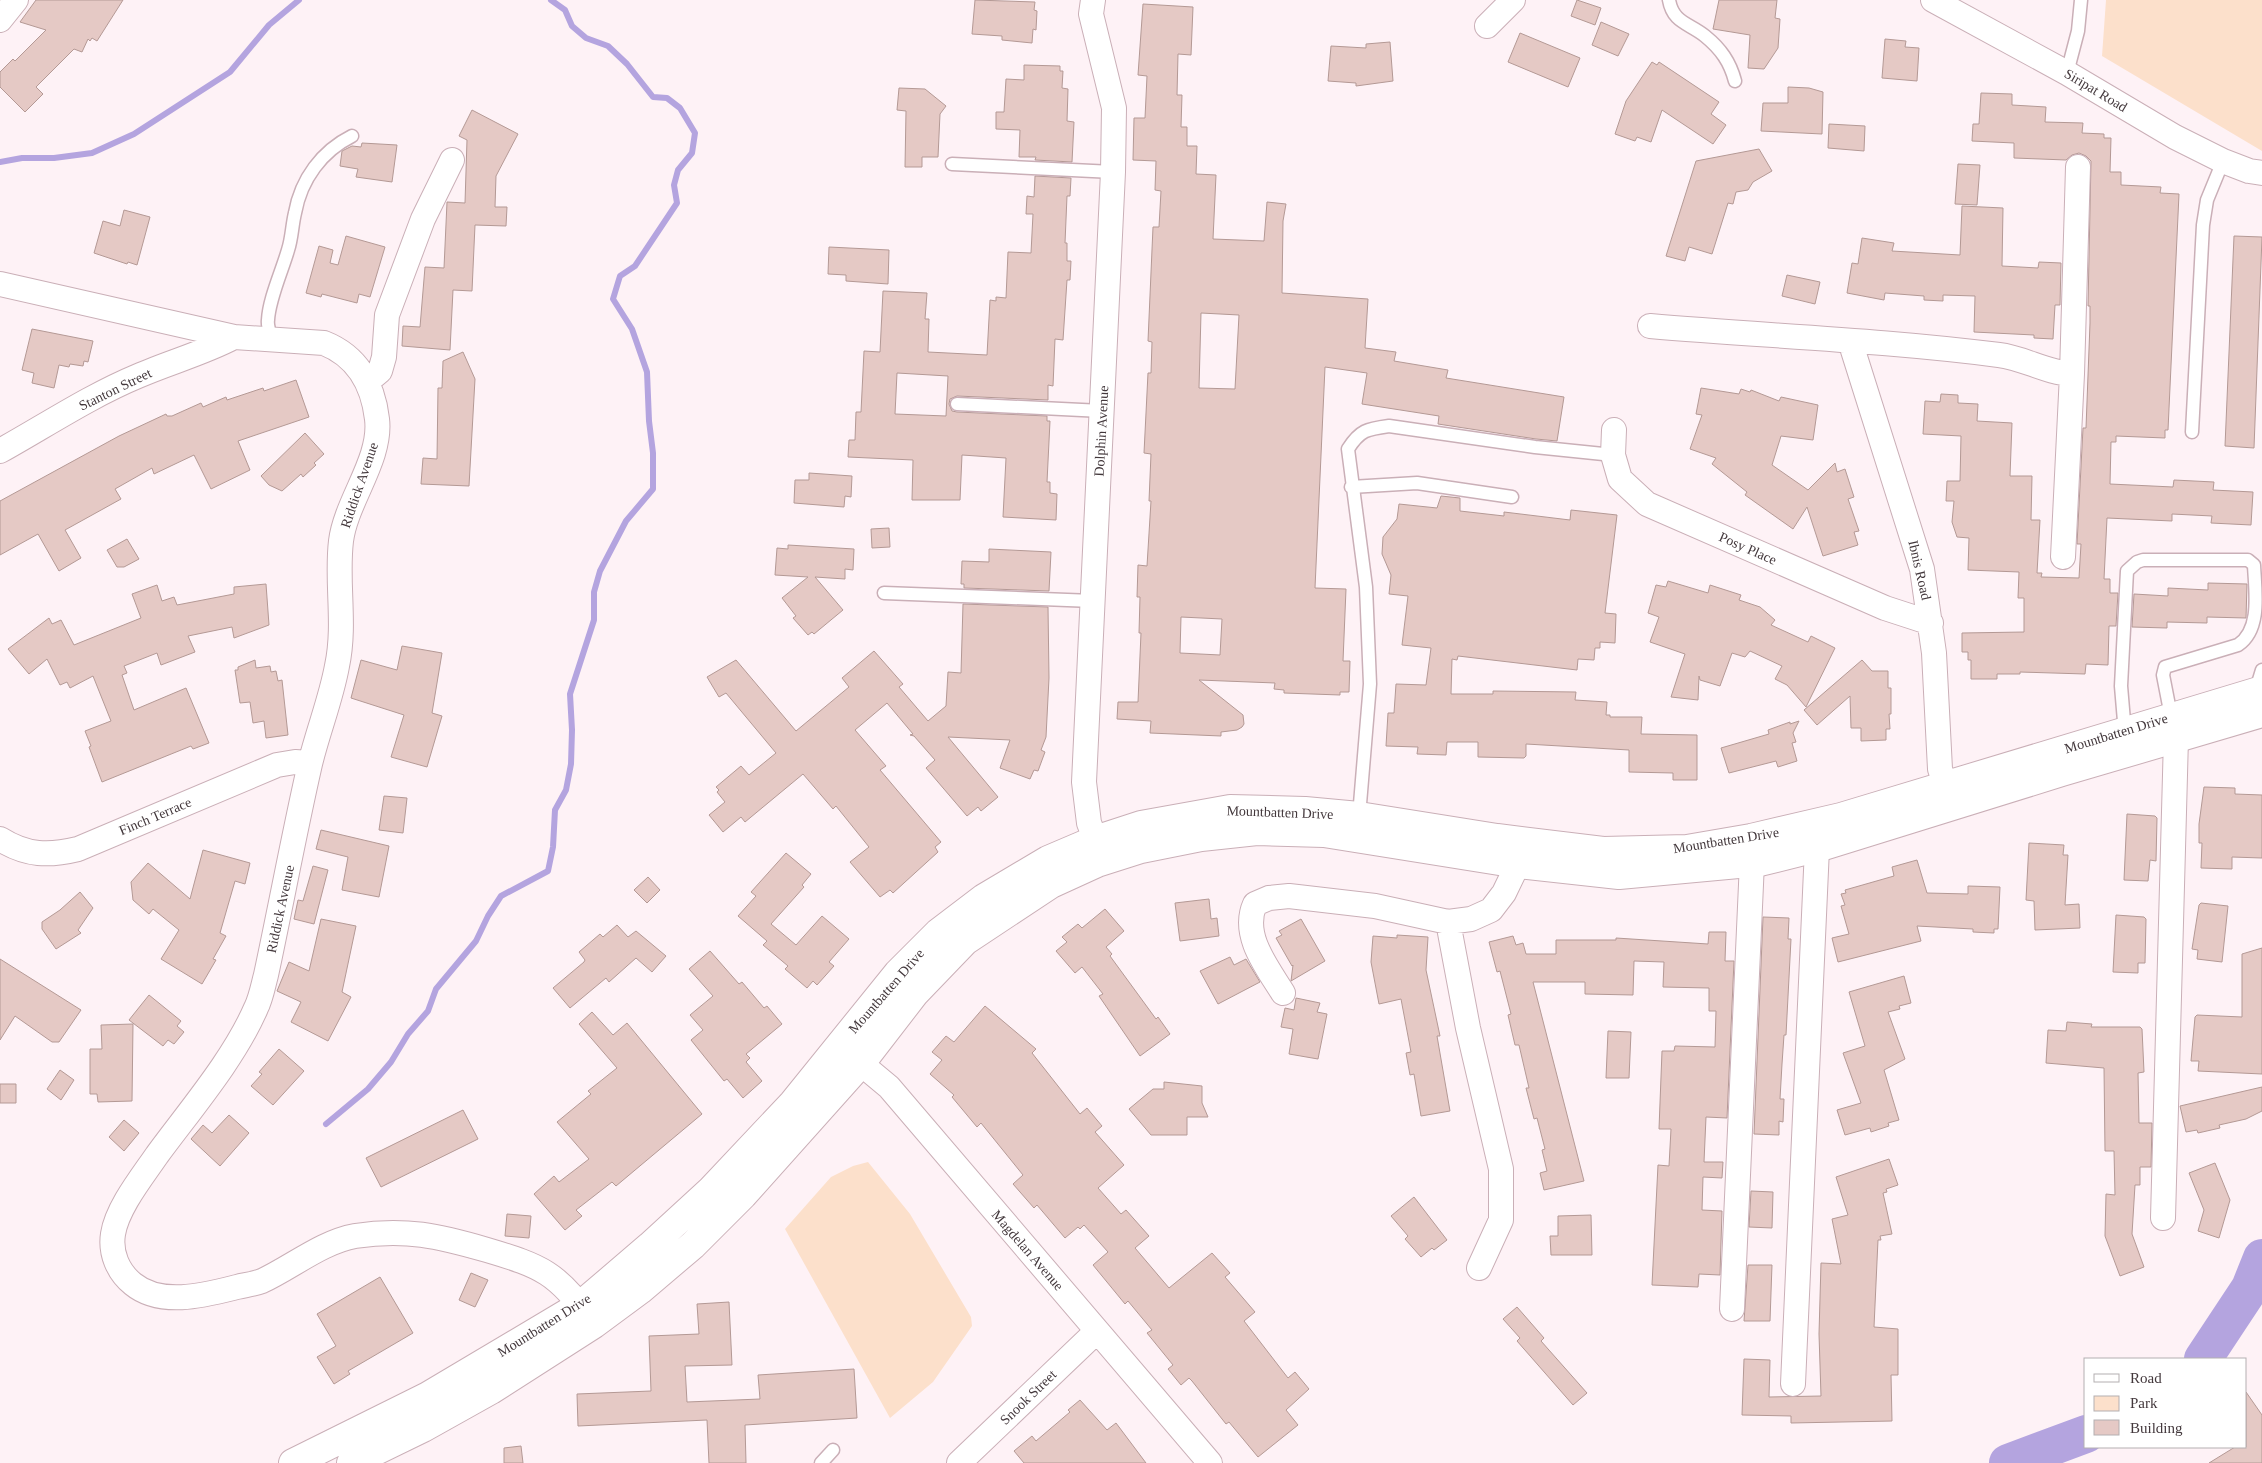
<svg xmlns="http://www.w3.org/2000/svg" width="2262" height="1463" viewBox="0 0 2262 1463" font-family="Georgia,serif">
<rect width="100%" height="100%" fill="#fef2f6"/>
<!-- green -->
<path fill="#fce0cb" d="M2106 0H2262V151L2102 56Z
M868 1162 910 1214 971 1317 972 1326 933 1382 890 1418 785 1229 831 1177 853 1166Z"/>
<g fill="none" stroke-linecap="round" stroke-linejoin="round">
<!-- stream -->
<path stroke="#b4a4df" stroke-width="6" d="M0 162 22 158H54L92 153 134 134 230 72 269 25 299 0
M326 1124 368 1089 391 1062 408 1034 428 1011 436 989 476 941 488 916 501 896 548 871 553 847 555 810 566 790 571 764 572 730 570 694 594 620V592L600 571 626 521 653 489V453L649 421 647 372 632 329 613 299 620 276 635 266 677 203 674 185 678 170 692 153 695 133 680 108 667 98 653 97 627 64 608 46 586 38 572 26 565 10 551 0"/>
<!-- river -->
<path stroke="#b4a4df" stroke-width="38" d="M2203 1359 2250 1288 2262 1258
M2008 1463 2086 1434"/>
</g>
<!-- building -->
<path fill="#e5c9c5" stroke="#b49995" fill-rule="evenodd" d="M36 0H123L97 41 92 38 90 41 88 39 82 52 74 49 36 87 43 94 25 112 0 87V72L13 59 15 61 46 30 20 22Z
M975 0 1035 2 1034 10 1037 11 1036 30 1033 29 1032 43 1002 40V36L972 34Z
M1577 0 1601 8 1595 25 1571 16Z
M1719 0H1777L1775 18 1780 19 1778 48 1764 69 1748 68 1750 35 1713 29Z
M1143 4 1193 7 1191 55 1178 54 1177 95H1182L1181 127H1187V146H1197L1196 174 1216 175 1213 239 1264 241 1267 202 1286 204 1283 221 1282 293 1368 299 1365 348 1396 352 1394 361 1448 370 1446 378 1564 397 1557 441 1536 439 1438 424 1439 416 1362 404 1367 373 1325 367 1315 588 1346 589 1343 661H1350L1349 692H1340V695L1284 693V690L1274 689 1275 683 1199 680 1243 715 1244 724 1242 727 1237 730 1221 732V736L1150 733 1151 721 1117 719 1118 702H1138L1141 633H1139L1140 597H1137L1138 565 1147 566 1151 501H1149L1151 454 1144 453 1148 373H1151L1152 342 1148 341 1153 227H1159L1161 191 1155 190 1156 161 1133 160 1134 118H1145L1147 76 1138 75ZM1201 313 1239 315 1235 389 1199 388ZM1181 617 1222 619 1220 655 1180 653Z
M1601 22 1629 34 1618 56 1592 45Z
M1520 33 1580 58 1568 87 1508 62Z
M1885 39 1906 41 1905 47 1919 48 1917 81 1882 78Z
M1390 42 1393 81 1356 86V83L1328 81 1331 46 1366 48V44Z
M1652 62 1657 65 1659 62 1719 102 1711 114 1726 125 1713 144 1662 110 1651 142 1637 137 1635 141 1615 134 1626 101Z
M1024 65 1060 66V71H1063L1062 88 1068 89 1067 121 1074 122 1072 162 1035 160 1036 157H1019L1020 130 996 129V112H1004L1006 79 1024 80Z
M1788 87 1809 88 1823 92 1822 134 1761 131 1763 103H1788Z
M899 88 925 89 946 106 940 114 938 157H922V167H905L906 111 897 110Z
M1981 93 2012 94V105L2046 107 2045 122 2083 123 2082 133 2104 134V138H2111L2110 172H2121V185L2161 187 2160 193 2179 194 2168 430H2165V438L2116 436V442H2111L2110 484 2173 487 2174 480 2214 482 2213 490 2253 492 2251 525 2211 523 2212 516 2172 514V521L2107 518 2104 579H2110V593H2118L2116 626H2109L2108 665 2086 664 2085 674 2020 672V674H1997V679H1971V660H1968V652H1962V633L2024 632V598H2018L2019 572 1968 570 1969 538 1957 537 1952 522 1954 501H1946L1947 481H1960L1961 436 1923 434 1925 401 1940 402 1941 394 1958 395V403L1978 404 1977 421 2012 423 2010 476H2032L2031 520H2040L2037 573H2042L2041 577 2079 578 2081 544H2077L2083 428H2086L2090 323V306H2088L2091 161 2086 156 2079 153 2072 155 2066 160 2014 158V143L1972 141 1973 124H1979Z
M472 110 518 134 496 176 495 207H507L506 226 475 225 472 291 453 290 450 350 402 346 403 326 420 327 425 267 444 268 447 202 465 203 467 140 459 136Z
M1829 124 1865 126 1864 151 1828 148Z
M362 143 397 145 392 182 356 177 358 169 340 166 342 151 352 146 361 147Z
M1759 149 1772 171 1753 182 1748 190 1736 192 1733 204 1728 203 1712 254 1689 247 1685 261 1666 256 1696 161Z
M1958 164 1980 165 1977 205 1955 204Z
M1035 176 1071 178 1070 196H1067L1065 243H1067V261H1071L1070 280H1067L1063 340 1055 339 1053 386 1048 385V400L957 396 950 399 949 404 952 411 957 412 1047 416V421H1050L1047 482H1050V493L1057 494 1056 520 1003 517 1006 458 962 455 960 500H912L913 460 848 457 849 440H855L856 412H861L864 351 880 352 883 291 927 293 925 319H929L928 352 987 355 990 300 996 301V297L1006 298 1008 252 1031 253 1033 214H1026L1027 196 1034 197ZM897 373 948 376 946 416 895 414Z
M1962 206 2003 208 2002 266 2038 268 2039 262 2061 263 2060 305H2055L2053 339 2034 338V335L1974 332 1975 296 1943 295V301L1924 300V296L1885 293 1884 300 1847 293 1852 263 1858 264 1862 238 1894 243 1892 251 1960 255Z
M124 210 150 217 137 265 128 262 127 264 94 253 103 221 120 226Z
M346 236 385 247 370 297 359 294 357 303 322 294 321 297 306 293 319 246 333 250 330 263 338 265Z
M2234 236 2262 237 2254 448 2225 446Z
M829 247 889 250 888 284 846 281V275L828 274Z
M1787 275 1820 282 1815 304 1782 296Z
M32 329 93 341 88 362 84 361 83 366 70 364 69 367 59 365 54 388 32 383 34 373 22 370Z
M463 352 475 379 469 486 421 484 423 458 437 459 438 388H442L443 361Z
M296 380 309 417 238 441 250 470 211 489 194 455 154 474 152 468 115 489 121 499 65 530 81 558 59 571 38 534 0 555V501L119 436 166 414 167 416H172L201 403 203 407 226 397 227 400 263 388 264 391Z
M1701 388 1739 394 1741 389 1750 392 1751 390 1779 401 1781 397 1818 405 1813 440 1781 436 1772 465 1808 490 1835 463 1837 472 1845 469 1854 497 1848 499 1859 531 1854 532 1858 545 1823 556 1807 507 1793 529 1745 495 1747 492 1712 464 1716 458 1690 449 1702 415 1696 414Z
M305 433 324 454 314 463 316 465 303 477 301 474 282 491 269 485 261 476Z
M809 473 852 476 851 497 845 496 844 507 794 503 795 480H809Z
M1441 496 1460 498V511L1504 516V512L1570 520 1571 510 1617 515 1605 613 1616 614 1615 643 1600 642V648H1595L1594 660 1578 659 1577 670 1458 656 1457 660 1452 659 1451 694H1493V691L1576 692 1575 700 1607 702 1606 715H1610V717H1642L1641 734 1697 735V780H1673V773L1629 772V750L1526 744V756L1524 758 1478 757V742H1447L1446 755 1417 754 1418 747 1386 746 1388 713H1394L1396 684 1426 685 1431 648 1402 645 1408 596 1389 594 1391 575 1382 554 1383 537 1397 519 1399 504 1437 508Z
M889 528 890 547 872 548 871 529Z
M127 539 139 559 124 567H117L107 550Z
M788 545 854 549 853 570 845 569V579L815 577 843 610 814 634 812 632 808 635 793 618 796 616 782 598 808 577 775 575 777 548 788 549Z
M989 549 1051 552 1049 591 964 588V584H961L962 561 989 562Z
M1668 581 1708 593 1710 585 1741 595 1739 600 1760 607 1775 620 1771 625 1808 642 1811 636 1835 648 1806 707 1787 685 1775 679 1782 666 1750 651 1745 657 1732 653 1720 686 1700 680 1699 676 1698 700 1671 697 1685 654 1650 642 1659 617 1648 613 1656 585 1666 587Z
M2208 583 2247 584 2246 618 2207 617V623L2167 622V628L2132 627 2134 594 2168 596V588L2208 590Z
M266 584 269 625 234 638 232 627 188 636 195 652 161 665 157 653 124 666 127 673 122 675 134 710 186 688 209 743 193 749 191 746 102 782 89 747 91 746 85 731 111 721 93 676 70 688 67 682 60 685 47 659 29 674 8 649 49 618 52 624 61 620 74 645 141 618 132 594 157 585 162 601 174 597 177 605 234 594V587Z
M963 604 1048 607 1049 678 1046 737 1041 750 1045 752 1038 771 1034 770 1030 779 1000 768 1010 740 948 737 998 797 981 811 978 807 967 816 926 768 935 760 914 736 910 735 913 734 887 703 855 730 886 766 880 770 941 842 935 847 938 852 893 893 890 890 880 897 850 862 869 847 836 806 833 809 803 774 745 822 741 817 723 832 709 815 725 802 717 792 719 790 716 787 741 766 749 775 776 753 726 693 719 697 707 677 736 660 796 731 849 687 842 678 874 651 903 684 899 687 928 721 946 706 948 672 961 673Z
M402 646 442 653 432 713 442 716 427 767 391 757 404 715 351 698 361 660 397 670Z
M255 660 256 668 270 666 271 672 276 671 278 681 282 680 288 735 266 738 264 721 253 723 250 702 240 703 235 670H238V667Z
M1862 660 1872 671H1888V688H1891V714H1889L1890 729H1886V740L1861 741V728H1851L1850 696 1817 725 1804 710Z
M1799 721 1793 733 1796 742 1792 743 1797 761 1778 767 1776 761 1729 773 1721 748 1769 734 1768 730 1790 722V724Z
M2204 787 2235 788V794L2262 795V858L2232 857V869L2201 868 2202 843H2199V824Z
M384 796 407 798 403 833 379 830Z
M2127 814 2155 816 2157 818 2156 861 2150 860 2148 881 2124 880Z
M321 830 389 846 379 897 342 890 348 857 316 849Z
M2029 843 2064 845 2063 855H2068L2065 905 2079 904 2080 928 2035 930 2034 901 2026 900Z
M203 850 250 863 245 884 235 881 220 933 226 936 213 959 216 960 202 984 161 959 179 930 153 909 149 914 133 900 131 882 148 863 190 899Z
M786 853 811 874 802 885 804 887 771 924 796 945 822 916 849 939 829 962 834 966 817 985 813 981 807 988 785 969 788 966 763 945 767 941 738 916 756 896 751 892Z
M1917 860 1927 893 1968 894V886L2000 887 1998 929H1994V933L1973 932V929L1917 926 1921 941 1838 962 1832 938 1849 934 1841 906 1845 905 1841 894 1846 893 1845 890 1894 876 1892 867Z
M313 866 328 870 314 924 294 919 298 900 303 901Z
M648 877 660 890 647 903 634 890Z
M80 892 93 908 78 930 81 933 56 949 42 929V922L60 910Z
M1209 899 1211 919 1217 918 1219 936 1180 941 1175 903Z
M2201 903 2228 906 2222 962 2197 959 2198 950 2192 949 2199 905Z
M1105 909 1124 931 1106 947 1112 954 1110 956 1156 1019 1158 1017 1170 1034 1140 1056 1099 996 1103 994 1082 967 1075 973 1056 951 1067 942 1062 937 1078 924 1082 928Z
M2116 915 2144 917 2146 919 2145 963H2138V973L2113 972Z
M1763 917 1789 918 1788 939H1791L1786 1035H1784L1782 1064 1780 1099H1784L1783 1122 1779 1121V1135L1754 1134Z
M321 919 356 926 342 992 351 997 328 1041 291 1022 301 1002 277 991 289 962 309 971Z
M1301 919 1325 961 1291 981 1293 965 1292 966 1276 938 1282 935 1279 931Z
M617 925 628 937 636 931 666 956 652 972 636 958 609 982 606 978 570 1008 553 988 584 962 585 960 579 952 600 934 603 937Z
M1709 932H1726L1725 961H1734L1727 1118 1706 1117 1704 1162H1723L1722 1178 1703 1177 1702 1210 1722 1211 1720 1275 1699 1274 1698 1287 1652 1285 1658 1165 1669 1166 1671 1129H1659L1662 1051H1674L1675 1046 1715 1047 1716 1011H1709V988L1663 987 1664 962 1634 961 1633 995 1585 994V982H1533L1584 1181 1544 1190 1540 1173 1547 1171 1542 1150 1545 1149 1537 1118 1534 1119 1526 1088H1529L1519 1045H1515L1508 1015 1511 1014 1500 971 1497 972 1489 942 1513 936 1516 945 1523 943 1526 954H1556V940H1616V938L1708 944Z
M1397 935 1428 937 1426 970 1440 1036H1437L1450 1111 1421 1116 1414 1074 1410 1075 1406 1053 1411 1052 1401 999 1379 1004 1371 962 1373 936 1397 938Z
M2262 948V1074L2198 1071 2199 1061H2191L2195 1017 2197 1015 2242 1017V954Z
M710 951 739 984 742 982 764 1008 767 1006 782 1024 746 1054 750 1058 746 1062 762 1081 743 1098 727 1079 724 1081 691 1040 703 1030 690 1015 713 996 689 969Z
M1230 957 1234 965 1246 959 1260 982 1218 1004 1200 971Z
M0 959 81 1010 59 1042H52L15 1016 0 1040Z
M1904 976 1911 1003 1899 1006 1900 1009 1888 1012 1905 1059 1884 1070 1899 1120 1888 1123 1889 1126 1871 1132 1870 1128 1845 1135 1837 1110 1861 1103 1843 1053 1865 1046 1849 992Z
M149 995 181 1021 177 1026 184 1032 174 1044 168 1040 163 1046 129 1020Z
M1296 998 1320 1003 1317 1012 1327 1014 1318 1059 1289 1054 1293 1029 1281 1027 1285 1008 1294 1010Z
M985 1006 1036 1049 1032 1053 1080 1114 1087 1108 1102 1126 1095 1132 1124 1165 1098 1188 1121 1214 1126 1210 1149 1236 1135 1248 1169 1288 1212 1253 1230 1273 1225 1277 1255 1312 1244 1321 1288 1378 1295 1372 1309 1389 1286 1410 1298 1425 1258 1457 1229 1422 1226 1424 1192 1381 1189 1378 1181 1385 1168 1369 1173 1365 1147 1333 1152 1330 1128 1301 1125 1304 1093 1265 1108 1252 1084 1225 1080 1229 1078 1227 1065 1238 1037 1205 1034 1208 1013 1184 1023 1175 981 1123 977 1127 952 1097 954 1095 930 1074 942 1060 932 1052 946 1036 954 1042Z
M592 1012 613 1035 627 1023 702 1114 616 1186 612 1182 576 1210 582 1216 565 1230 534 1194 554 1176 559 1182 589 1159 557 1122 591 1094 588 1091 617 1068 579 1024Z
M2067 1022 2092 1024 2091 1027H2140L2142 1029 2144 1072 2138 1073 2139 1123H2152L2151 1167H2140V1185H2135L2132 1234 2144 1267 2120 1276 2105 1236 2106 1194 2115 1195 2114 1151H2105L2104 1068 2046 1063 2048 1030 2066 1031Z
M133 1024 132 1101 98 1102 97 1094H90V1049H102L101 1025Z
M1608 1031 1631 1032 1629 1078H1606Z
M279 1049 304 1071 273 1105 251 1086 262 1074 259 1072Z
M60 1070 74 1080 61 1100 47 1089Z
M1164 1082 1202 1086V1103L1208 1117H1187V1135H1151L1129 1109 1153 1089H1164Z
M0 1084H16V1103H0Z
M2262 1087V1111L2246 1119 2219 1125 2220 1128 2198 1133 2197 1130 2186 1132 2180 1106Z
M463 1110 478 1139 381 1187 366 1158Z
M229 1115 249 1133 220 1166 191 1139 203 1125 212 1133Z
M124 1120 139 1133 124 1151 109 1137Z
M1889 1159 1898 1185 1886 1189 1887 1192 1883 1193 1892 1234 1880 1236 1881 1240H1878L1874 1327 1898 1329V1375H1891L1892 1421 1791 1423V1416L1742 1415 1744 1359 1770 1360 1769 1397 1821 1396 1819 1334 1821 1263 1841 1264 1832 1219 1848 1215 1836 1177Z
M2215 1163 2230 1200 2219 1238 2198 1231 2204 1210 2189 1173Z
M1751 1191 1773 1192 1772 1228 1749 1227Z
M1414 1197 1447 1240 1434 1250 1432 1248 1421 1257 1405 1239 1408 1236 1391 1216Z
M507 1214 531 1216 529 1238 505 1236Z
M1591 1215 1592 1255H1551L1550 1236H1558V1216Z
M1748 1265H1772L1770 1321H1744Z
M471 1273 488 1280 475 1307 459 1300Z
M380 1277 413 1333 348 1371 350 1374 334 1384 317 1357 336 1346 317 1314Z
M729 1302 732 1365 685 1366 687 1402 760 1399 758 1375 854 1369 857 1418 745 1425 746 1463H709L707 1420 578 1426 577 1394 651 1391 649 1336 699 1334 697 1304Z
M1517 1307 1544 1338 1541 1341 1587 1393 1573 1405 1517 1341 1520 1338 1503 1319Z
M2246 1392 2262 1415V1463H2209L2235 1447H2246Z
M1080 1400 1107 1430 1116 1423 1146 1463H1024L1014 1451 1032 1436 1036 1441 1070 1412 1068 1410Z
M521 1446 523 1463H504V1448Z"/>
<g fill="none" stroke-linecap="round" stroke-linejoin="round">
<defs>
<path id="service" d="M1669 0C1673 23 1689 23 1705 36 1721 49 1730 62 1735 81
M2067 73 2078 31 2081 0
M952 164 1113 172
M272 339C270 333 267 326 268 320 269 299 282 271 288 250 292 238 292 225 295 213 301 179 322 151 352 136
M957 404 1102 411
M2192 432 2203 225 2207 200 2223 161
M1351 487 1417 483 1512 497
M884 593 1093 601
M2255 693 2262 670
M2125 733 2121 686 2127 571 2137 562 2143 560H2248L2254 565C2255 590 2262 629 2238 645L2165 667 2163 675 2171 716
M1359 816 1370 684 1366 587 1348 449C1360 430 1367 429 1389 426L1535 447 1613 455
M821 1463 833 1450"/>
<path id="minor" d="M1093 0 1091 14 1114 108 1113 172 1084 782 1089 823 1102 856
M1933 0 2067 73 2175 137 2223 161 2249 171 2262 173
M0 20 16 0
M1487 26 1513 0
M0 284 234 337 324 343C357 356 373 384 377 419 382 459 346 501 341 541 336 582 346 624 337 666 331 699 318 731 310 764 294 834 281 905 266 975 263 986 261 998 256 1008 234 1059 190 1110 157 1155 142 1177 117 1208 113 1234 110 1253 118 1272 133 1284 161 1307 205 1295 237 1287 245 1285 254 1284 262 1281 292 1267 322 1242 355 1236 405 1228 439 1236 487 1250 541 1266 558 1273 591 1320
M1650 326C1766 336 1883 340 1999 355 2024 358 2047 373 2072 374
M1850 341 1922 569 1934 653 1940 769 1951 802
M368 381 380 371 384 357 387 315 423 219 452 160
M1614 430 1613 455 1620 479 1647 504 1885 608 1931 623
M0 451C45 426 90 396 138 376 170 362 204 353 234 337
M2063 557 2072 374 2078 167
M0 839C27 856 49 856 78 849L277 765 295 762 310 763
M1448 922 1468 1028 1501 1169V1220L1479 1268
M1283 993C1267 967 1241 935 1255 904L1269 898 1289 896 1375 906 1448 922 1471 919 1491 910 1504 893 1518 864
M847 1052 889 1087 1210 1463
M2163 1218 2176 738 2172 720
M1732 1309 1752 862
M1793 1384 1817 848
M959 1463 1097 1331"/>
<path id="secondary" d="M293 1463 428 1396 581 1305 650 1246 711 1190 793 1103 898 973 938 933 984 898 1048 860 1095 840 1141 825 1230 809 1305 811 1359 816 1497 838 1603 851 1687 849 1751 838 1841 817 2262 690
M351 1463 423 1428 491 1390 594 1324 640 1290 693 1245 743 1195 861 1063 915 993 965 941 1051 884 1097 863 1141 849 1201 837 1257 831 1324 833 1518 864 1619 875 1760 862 1824 846 2062 772 2262 713"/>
</defs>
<!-- service casing -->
<use href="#service" stroke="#caafb7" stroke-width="15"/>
<!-- minor casing -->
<use href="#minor" stroke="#caafb7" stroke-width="26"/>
<!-- secondary casing -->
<use href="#secondary" stroke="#caafb7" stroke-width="30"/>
<!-- service -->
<use href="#service" stroke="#fff" stroke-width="12"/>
<!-- minor -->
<use href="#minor" stroke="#fff" stroke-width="24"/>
<!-- secondary -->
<use href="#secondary" stroke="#fff" stroke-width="28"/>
</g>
<g text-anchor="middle" stroke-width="4" stroke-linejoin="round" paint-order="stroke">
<!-- street labels -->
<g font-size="14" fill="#43383c" stroke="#fff">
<text transform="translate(2096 90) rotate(31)" y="5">Siripat Road</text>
<text transform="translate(115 389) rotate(-26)" y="5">Stanton Street</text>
<text transform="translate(1101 431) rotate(-87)" y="5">Dolphin Avenue</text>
<text transform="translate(359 485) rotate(-71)" y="5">Riddick Avenue</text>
<text transform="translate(1748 548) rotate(24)" y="5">Posy Place</text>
<text transform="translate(1920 570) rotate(77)" y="5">Ibnis Road</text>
<text transform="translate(2116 733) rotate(-17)" y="5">Mountbatten Drive</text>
<text transform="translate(1280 812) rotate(2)" y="5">Mountbatten Drive</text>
<text transform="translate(155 816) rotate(-23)" y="5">Finch Terrace</text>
<text transform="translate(1726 840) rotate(-9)" y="5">Mountbatten Drive</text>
<text transform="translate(280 909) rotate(-78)" y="5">Riddick Avenue</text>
<text transform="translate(886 991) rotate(-49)" y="5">Mountbatten Drive</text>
<text transform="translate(1028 1250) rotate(49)" y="5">Magdelan Avenue</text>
<text transform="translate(544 1325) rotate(-32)" y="5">Mountbatten Drive</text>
<text transform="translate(1028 1397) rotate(-44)" y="5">Snook Street</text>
</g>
</g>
<!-- legend -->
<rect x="2084" y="1358" width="162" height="90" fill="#ffffff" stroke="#b4afb1"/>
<rect x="2094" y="1374" width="25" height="8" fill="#ffffff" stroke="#b4afb1"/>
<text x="2130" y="1383" font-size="15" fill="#43383c">Road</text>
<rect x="2094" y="1396" width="25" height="15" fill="#fce0cb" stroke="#b4afb1"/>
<text x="2130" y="1408" font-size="15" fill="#43383c">Park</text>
<rect x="2094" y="1420" width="25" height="15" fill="#e5c9c5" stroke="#b4afb1"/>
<text x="2130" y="1433" font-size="15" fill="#43383c">Building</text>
</svg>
